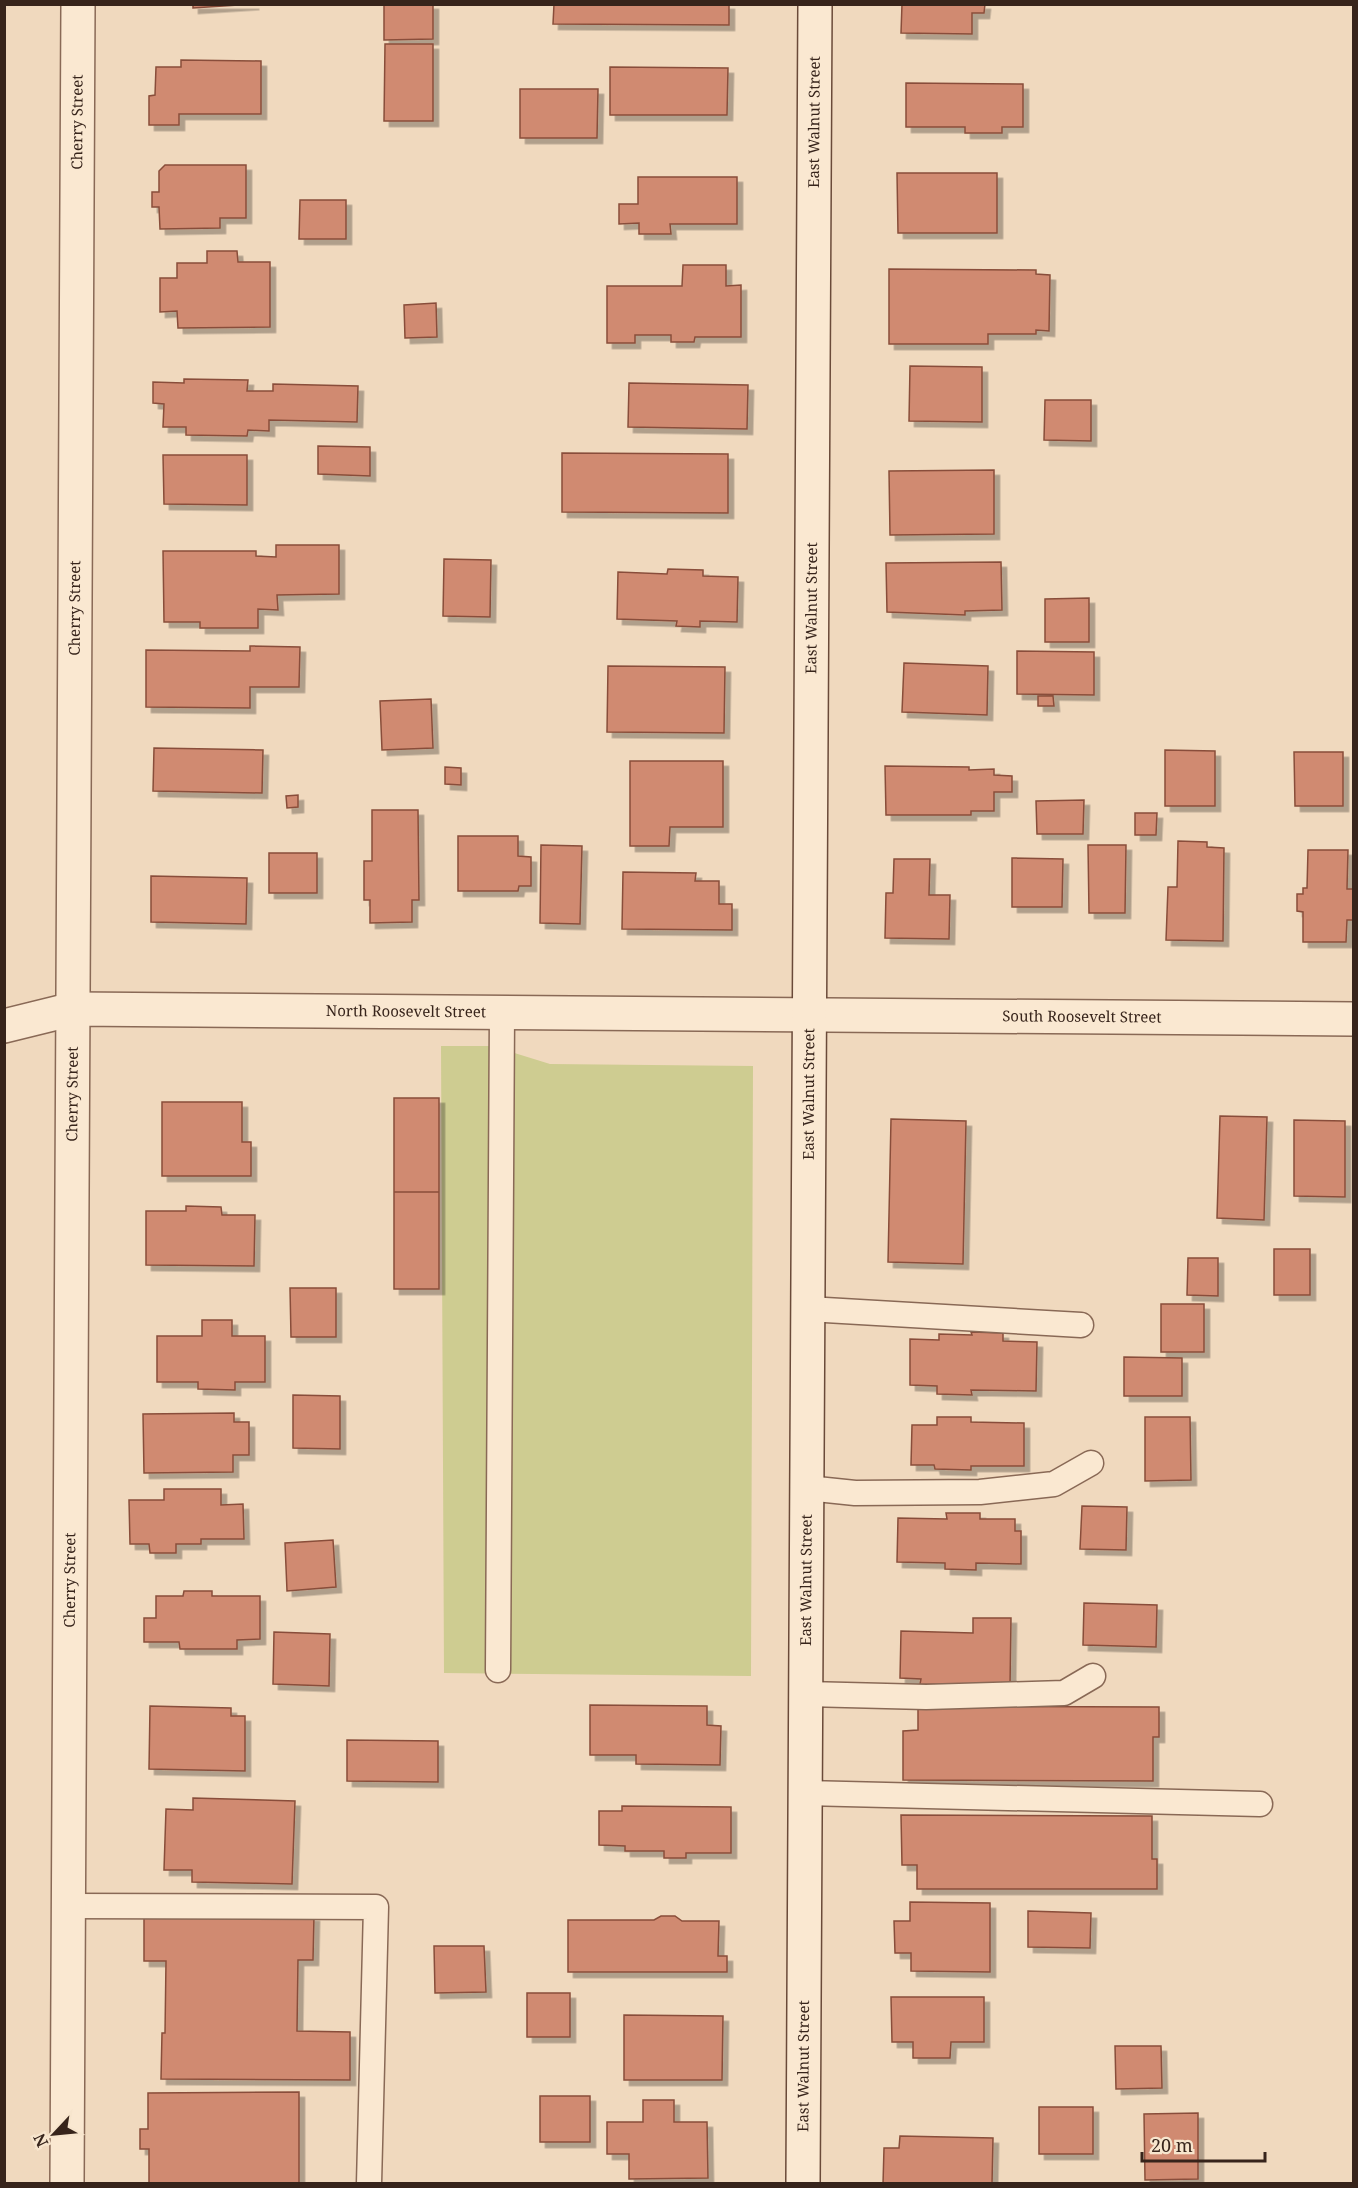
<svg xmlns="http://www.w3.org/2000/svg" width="1358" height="2188" viewBox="0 0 1358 2188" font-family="'Noto Serif',serif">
<defs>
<filter id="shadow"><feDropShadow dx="5.5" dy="5.5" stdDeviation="0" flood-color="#0004"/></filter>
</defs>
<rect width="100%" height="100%" fill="#f0d9be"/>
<!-- green -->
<path fill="#cecc91" d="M441 1046H492L550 1064 753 1066 751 1676 444 1673Z"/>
<!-- building -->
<path fill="#d08a71" stroke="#894e3a" stroke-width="1.5" filter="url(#shadow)" d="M193 4H254L193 8Z
M384 4H433V39L384 40Z
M554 4H729V25L553 24Z
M902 4H985L984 13H972V34L901 33Z
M385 44H433V121H384Z
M181 60 261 61V114H179V125H149V96L155 95 156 67H181Z
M610 67 728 68 727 115H610Z
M906 83 1023 84V127H1002V133H965V127H906Z
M520 89H598L597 138H520Z
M165 165H246V218H220V228L160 229 159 207H152V192H159V171Z
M897 173H997V233H898Z
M638 177H737V224H670L671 234H639V223L619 224V204H638Z
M300 200H346V239H299Z
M207 251H237L238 262H270V327L178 328 177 311 160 312V278H177V263H207Z
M683 265H726V286L741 285V337H695L694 342H671V335H635V343H607V286H682Z
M889 269 1036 270V274L1050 275 1049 331 1036 330V334H988V344H889Z
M436 303 437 337 405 338 404 305Z
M910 366 982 367V422L909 421Z
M184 379 248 380 247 391H273V384L358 386 357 422 269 420V431L248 430 247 436 186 435V427H163L164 404 153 403V382L184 383Z
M629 383 748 385 747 429 628 427Z
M1045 400H1091V441L1044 440Z
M318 446 370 447V476L318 474Z
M562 453 728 454V513L562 512Z
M163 455H247V505L164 504Z
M994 470V534L890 535 889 471Z
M276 545H339V594L277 595 278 610 258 609V628H200V622H164L163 551H256V556L276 557Z
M444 559 491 560 490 617 443 616Z
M1001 562 1002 610 965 611V615L887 612 886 563Z
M668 569 703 570V576L738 577 737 622 700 621V627L676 626 677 621 617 619 618 572 667 574Z
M1089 598V642H1045V599Z
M250 646 300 647 299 687H250V708L146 707V650L250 651Z
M1017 651 1094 652V695L1017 694Z
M904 663 988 666 987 715 902 712Z
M608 666 725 667 724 733 607 732Z
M1038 696H1053L1054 706H1038Z
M431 699 433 748 382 750 380 701Z
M154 748 263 750 262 793 153 791Z
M1165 750 1215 751V806H1165Z
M1294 752H1343V806H1295Z
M630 761H723V827H670L669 846H630Z
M885 766 969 767V770L994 769V775L1012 776V792H994V811H971V815H886Z
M445 767 461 768V785L445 784Z
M298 795V807L287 808 286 796Z
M1084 800 1083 834H1037L1036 801Z
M372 810H418L419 900H412V922L370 923V900H364V861H372Z
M1135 813H1157L1156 835H1135Z
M458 836H518V856L531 857V886H519L518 891H458Z
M1178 841 1207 842V847L1224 848 1223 941 1166 940 1168 887H1177Z
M541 845 582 846 580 924 540 923Z
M1088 845H1126L1125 913H1089Z
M1308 850H1348L1347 889H1353V920H1347L1346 942H1303V912L1297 911V894H1303V888H1307Z
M269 853H317V893H269Z
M1012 858 1063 859 1062 907H1012Z
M894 859H930L929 895H950L949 939 885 938 886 893H893Z
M623 872 696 873 695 881H719V904H732V930L622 929Z
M151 876 247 878 246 924 151 922Z
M394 1098H439V1192H394Z
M162 1102H242V1142H251V1176H162Z
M1220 1116 1267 1117 1264 1220 1217 1218Z
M891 1119 966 1121 963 1264 888 1262Z
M1294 1120 1345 1121V1197L1294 1196Z
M394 1192H439V1289H394Z
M186 1206 221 1207 222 1215H255L254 1266 146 1265V1211H186Z
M1274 1249H1310V1295H1274Z
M1188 1258H1218V1296L1187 1295Z
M290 1288H336V1337H291Z
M1161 1304H1204V1352H1161Z
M202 1320H232V1336H265V1382H235V1390L198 1389V1382H157V1336H202Z
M971 1332 1003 1333V1341L1037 1342 1036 1391 971 1390 972 1395 937 1394V1386L910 1385V1339L939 1340V1334L972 1335Z
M1124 1357 1182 1358V1396H1124Z
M293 1395 340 1396V1449L293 1448Z
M234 1413V1422H249V1455H233V1472L144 1473 143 1414Z
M937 1417H971V1422L1024 1423V1466H971V1470L935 1469 934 1465H911L912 1425H937Z
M1145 1417H1190L1191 1480 1145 1481Z
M164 1489H221V1505L243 1504 244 1539H201V1544H176V1553H150L149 1544H130L129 1500H164Z
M1082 1506 1127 1507 1126 1550 1080 1549Z
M946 1513H980V1519H1015V1531H1021V1564L976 1563V1570L945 1569V1563L897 1562 898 1518 947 1519Z
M333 1540 336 1587 287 1591 285 1543Z
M184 1591H212V1596H260V1639L237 1640V1649H180L179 1642H144V1618H156V1596H183Z
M1084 1603 1157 1605 1156 1647 1083 1645Z
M973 1618H1011L1010 1686 920 1684 921 1679 900 1678 901 1631 973 1633Z
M274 1632 330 1634 329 1686 273 1684Z
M590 1705 707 1706V1725L721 1726 720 1765 636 1764V1755H590Z
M150 1706 231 1708V1716H245V1771L149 1769Z
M918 1706 1159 1707V1737H1153V1781L903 1780V1731L918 1730Z
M347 1740 438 1741V1782L347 1781Z
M193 1798 295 1801 292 1884 192 1882V1870H164L166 1809 193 1810Z
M622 1806 731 1807V1853H686V1858H664V1851H625V1846L599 1845V1811H622Z
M901 1815 1152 1816V1859H1157V1889H917V1865H902Z
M910 1902 990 1903V1972L911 1971V1953H895L894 1921H910Z
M1028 1911 1091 1913 1090 1948 1028 1947Z
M144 1914 314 1916 313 1960H298L297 2031 350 2032V2080L161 2079 162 2033H165L166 1961H144Z
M661 1916H675L682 1921H719L718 1956H727V1972H568V1920H654Z
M434 1946H484L486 1992 435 1993Z
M527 1993H570V2037H527Z
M891 1997H984V2042H951L950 2058H913V2042H892Z
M624 2015 723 2016 722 2080H624Z
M1115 2046H1161L1162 2088 1116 2089Z
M299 2092V2184H149V2149H140V2129H148V2093Z
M540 2096H590V2142H540Z
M643 2100H674V2122H707L708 2178 629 2179V2154H607V2122H643Z
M1039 2107H1093V2154H1039Z
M1198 2113V2179L1145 2180 1144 2114Z
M900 2136 993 2138 992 2184H883L884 2148H899Z"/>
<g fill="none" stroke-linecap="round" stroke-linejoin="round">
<defs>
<path id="lane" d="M808 1309 1081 1325
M807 1488 855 1493 980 1492 1054 1484 1091 1463
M498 1670 502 1013
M806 1694 926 1697 1064 1693 1093 1676
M805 1793 1260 1804
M68 1906 376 1907 369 2184"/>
<g id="street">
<path id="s1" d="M4 1026 73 1009 1354 1019"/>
<path id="s2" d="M67 2184 78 4"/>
</g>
<g id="secondary">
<path id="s3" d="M803 2184 815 4"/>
</g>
</defs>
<!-- lane casing -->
<use href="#lane" stroke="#896956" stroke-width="27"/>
<!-- street casing -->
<use href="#street" stroke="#896956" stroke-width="36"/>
<!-- secondary casing -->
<use href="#secondary" stroke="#6a4a39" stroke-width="36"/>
<!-- lane -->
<use href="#lane" stroke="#fae8d1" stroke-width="24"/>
<!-- street -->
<use href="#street" stroke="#fae8d1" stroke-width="33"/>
<!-- secondary -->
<use href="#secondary" stroke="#fae8d1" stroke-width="33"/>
</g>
<g text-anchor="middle" stroke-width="6" stroke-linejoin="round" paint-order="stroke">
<!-- street labels -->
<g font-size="15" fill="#37241b" stroke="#f7e5cd">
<text dy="5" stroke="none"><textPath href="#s2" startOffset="2062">Cherry Street</textPath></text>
<text dy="5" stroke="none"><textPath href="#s3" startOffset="2062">East Walnut Street</textPath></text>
<text dy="5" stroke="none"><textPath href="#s2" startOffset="1576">Cherry Street</textPath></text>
<text dy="5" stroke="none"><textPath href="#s3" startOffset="1576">East Walnut Street</textPath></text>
<text dy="5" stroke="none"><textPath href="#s1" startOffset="404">North Roosevelt Street</textPath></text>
<text dy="5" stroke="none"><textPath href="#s1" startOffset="1080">South Roosevelt Street</textPath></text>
<text dy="5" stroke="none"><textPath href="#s2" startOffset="1090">Cherry Street</textPath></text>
<text dy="5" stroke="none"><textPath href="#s3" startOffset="1090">East Walnut Street</textPath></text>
<text dy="5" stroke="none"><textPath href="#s2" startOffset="604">Cherry Street</textPath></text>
<text dy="5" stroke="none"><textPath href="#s3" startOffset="604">East Walnut Street</textPath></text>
<text dy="5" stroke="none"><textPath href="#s3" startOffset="118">East Walnut Street</textPath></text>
</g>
</g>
<!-- border -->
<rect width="1358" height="2188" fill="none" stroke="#37241b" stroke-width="12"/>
<!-- north arrow -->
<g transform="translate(54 2134) rotate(244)" stroke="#f7e5cd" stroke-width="4.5" paint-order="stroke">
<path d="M0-4.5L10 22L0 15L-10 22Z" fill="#37241b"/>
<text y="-9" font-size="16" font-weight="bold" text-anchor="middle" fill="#37241b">N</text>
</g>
<!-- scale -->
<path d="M1142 2152v9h123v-9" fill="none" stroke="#37241b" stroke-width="3"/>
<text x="1151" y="2152" font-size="18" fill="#37241b" stroke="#f7e5cd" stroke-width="4.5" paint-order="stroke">20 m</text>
</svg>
